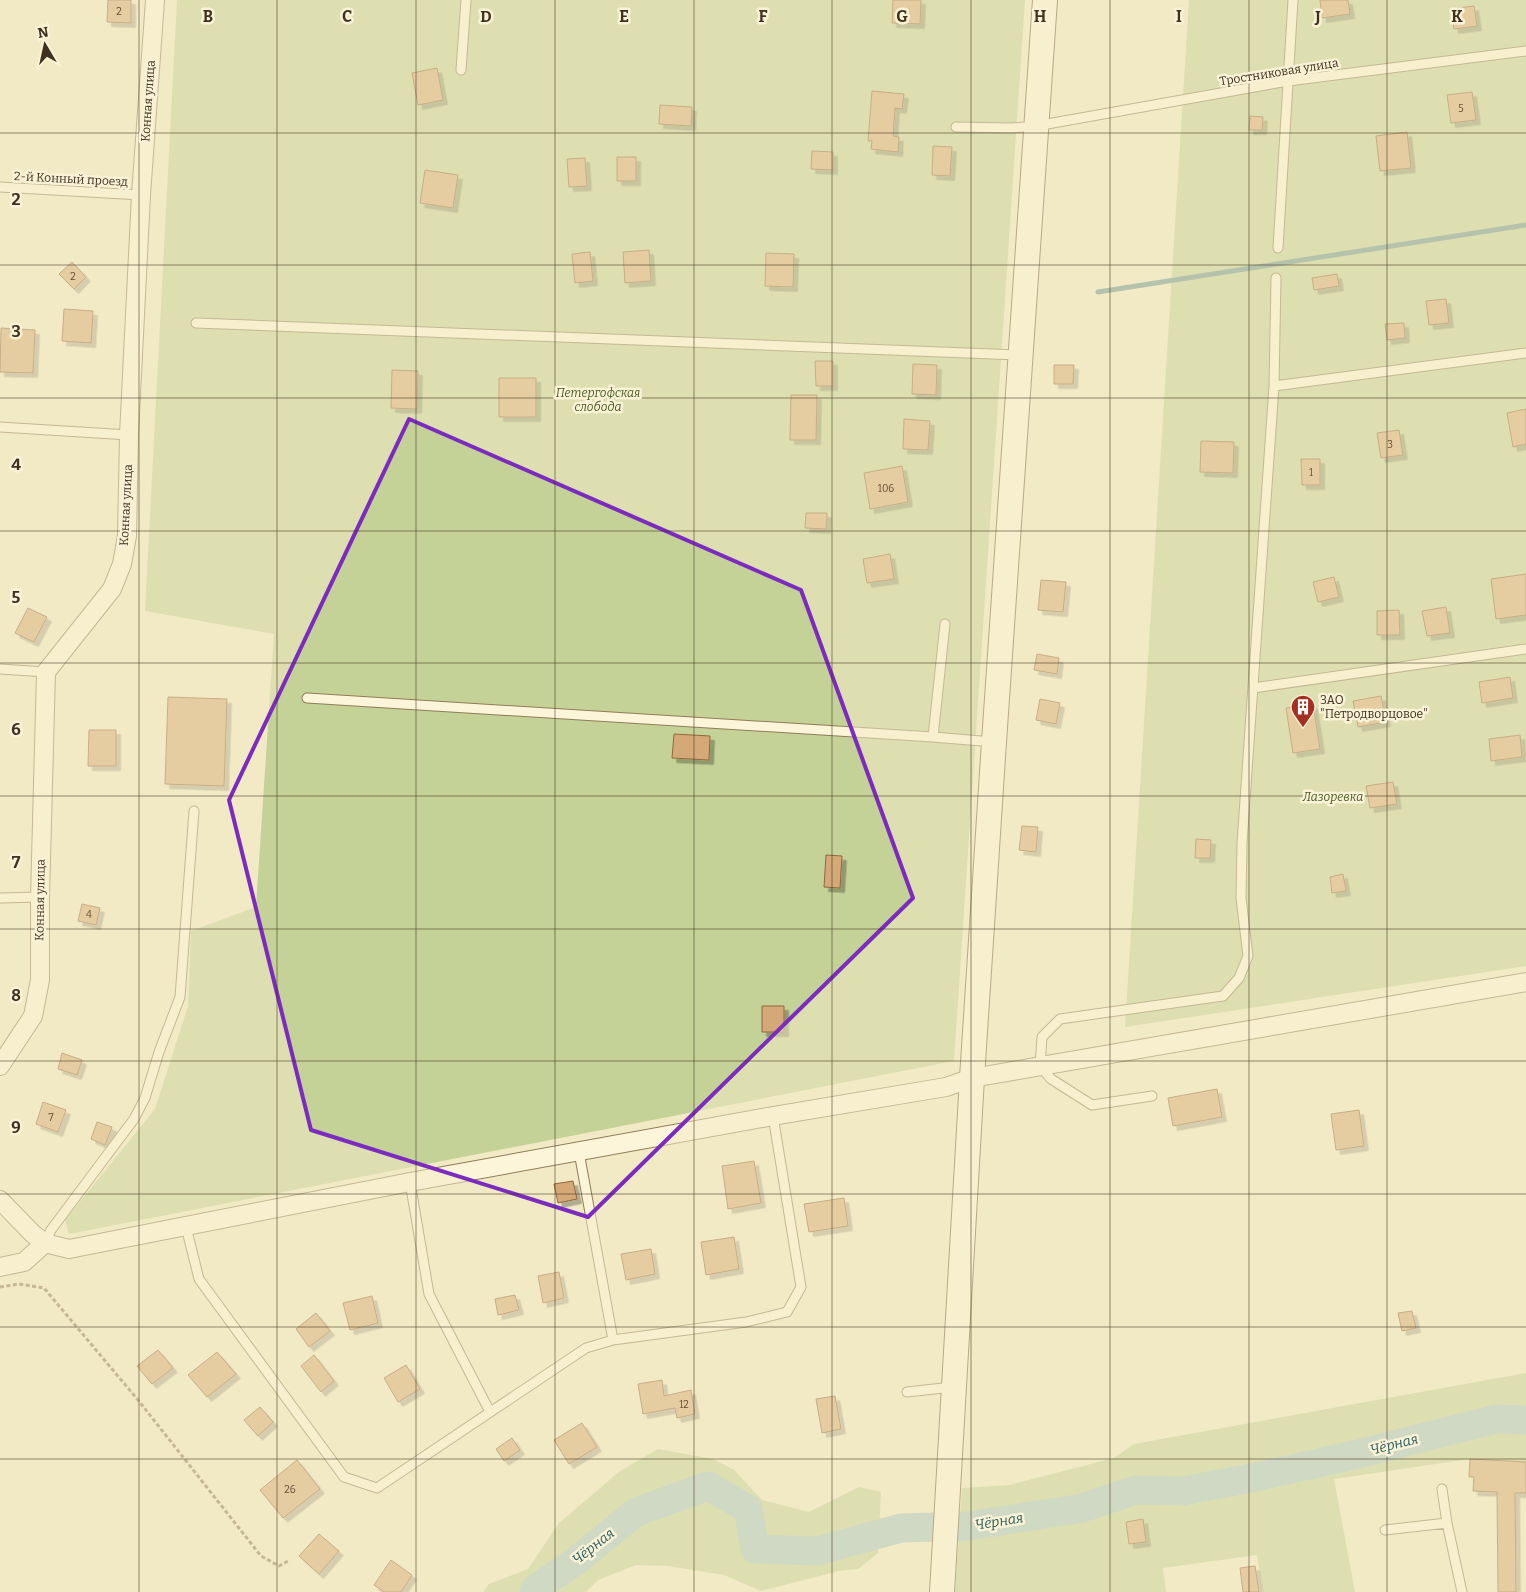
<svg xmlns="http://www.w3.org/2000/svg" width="1526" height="1592" viewBox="0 0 1526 1592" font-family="Bitter,serif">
<defs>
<filter id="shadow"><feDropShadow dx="4.5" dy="4.5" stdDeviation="0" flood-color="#0004"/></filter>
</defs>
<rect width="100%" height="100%" fill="#f2eac5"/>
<!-- green -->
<path fill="#c5d297" d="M177 0H1025L954 1061 69 1234 65 1220 155 1109 188 1006 191 931 256 907 274 634 145 611Z
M1189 0H1526V966L1125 1027Z
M1526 1373V1462L1470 1459 1334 1479 1355 1592H1263L1257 1555 1163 1568 1166 1592H955L962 1488 1009 1485 1114 1458 1134 1444Z
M658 1449 713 1459 734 1470 762 1500 809 1512 859 1487 881 1492 878 1553 858 1569 839 1571 761 1591 724 1575 668 1566 636 1565 598 1580 586 1592H483L489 1584 528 1569 559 1523 620 1471Z"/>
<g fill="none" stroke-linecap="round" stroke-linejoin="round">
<!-- stream -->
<path stroke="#6c958f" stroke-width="5" d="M1098 292 1526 225"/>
<!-- river -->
<path stroke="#a7c6c0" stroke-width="29" d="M534 1592 535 1589 576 1561 636 1512 708 1486 748 1509 755 1549 817 1551 901 1528 969 1526 1082 1508 1136 1490 1183 1491 1251 1478 1354 1455 1496 1419 1526 1420"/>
</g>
<!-- building -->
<path fill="#d4a877" stroke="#92673c" filter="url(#shadow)" d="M108 0H131V23L107 22Z
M893 0H921L920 24 892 23Z
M1320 0H1348L1350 14 1322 18Z
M1474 6 1477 26 1454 29 1451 9Z
M437 68 443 100 418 105 412 73Z
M872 91 904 94 902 109 895 108 893 136 899 137 898 152 871 149 872 141H868Z
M1472 92 1476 120 1451 123 1447 95Z
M660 105 692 107 691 126 659 124Z
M1250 116 1263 117 1262 130H1249Z
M1407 132 1411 168 1380 171 1376 136Z
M933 146 952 147 950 176 932 175Z
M812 151 833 152V170L811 169Z
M617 157H636V181H617Z
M585 158 587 186 569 187 567 159Z
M425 170 458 175 453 208 420 203Z
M649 250 651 281 625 283 623 252Z
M590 252 593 281 575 283 572 254Z
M766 253 794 254 793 287 765 286Z
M72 262 86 277 74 289 59 274Z
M1337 274 1339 286 1314 290 1312 278Z
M1446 299 1449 323 1429 325 1426 301Z
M64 309 93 311 91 343 62 341Z
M1404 323 1405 338 1387 340 1385 324Z
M1 328 35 330 33 373 0 372Z
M815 361H833V386H816Z
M913 364 937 365 936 395 912 394Z
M1054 365H1074L1073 384H1054Z
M392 370 418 371 417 409 391 408Z
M499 378H536V417H499Z
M791 395H817L816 440H790Z
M1526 409V444L1513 447 1507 413Z
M904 419 930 421 928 450 903 449Z
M1399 430 1403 455 1381 458 1377 433Z
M1201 441 1234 442 1233 473 1200 472Z
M1301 459H1320V485H1302Z
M902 466 908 502 870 509 864 473Z
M806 513H827L826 529 805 528Z
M890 554 894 579 867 583 863 559Z
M1526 574V615L1496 619 1491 579Z
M1334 577 1339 597 1318 602 1313 582Z
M1041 580 1066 582 1063 612 1038 610Z
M1446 607 1450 633 1427 636 1422 611Z
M28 608 47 617 34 642 15 633Z
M1399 610 1400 635H1377V611Z
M1037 654 1059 658 1057 674 1034 670Z
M1510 677 1513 698 1482 703 1479 682Z
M1381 696 1386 722 1358 727 1353 701Z
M168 697 227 699 224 786 165 784Z
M1040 699 1060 703 1056 724 1036 720Z
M1313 704 1320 749 1293 753 1286 708Z
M89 730H116V766H88Z
M674 734 710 736 709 760 672 758Z
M1520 735 1522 757 1491 761 1489 739Z
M1393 782 1397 804 1370 808 1366 786Z
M1022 826 1038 827 1036 852 1019 850Z
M1196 839 1211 840 1210 858H1195Z
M826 855 842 856 840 888 824 887Z
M1343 874 1346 891 1332 893 1330 877Z
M82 904 100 908 96 925 78 921Z
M762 1006H784V1032H762Z
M62 1053 82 1060 77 1075 58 1069Z
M1217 1089 1222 1117 1173 1126 1168 1098Z
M43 1102 66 1110 58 1132 36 1124Z
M1359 1110 1364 1146 1336 1150 1331 1114Z
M97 1122 112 1127 105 1145 91 1139Z
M754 1161 761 1203 728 1209 722 1166Z
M573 1181 577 1199 558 1203 554 1184Z
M844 1198 848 1226 809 1232 804 1204Z
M734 1237 739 1269 706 1275 701 1242Z
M651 1249 655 1274 626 1280 621 1254Z
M559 1272 564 1298 543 1303 538 1276Z
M515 1295 519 1310 498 1315 495 1299Z
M372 1296 378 1323 350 1330 343 1303Z
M1412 1311 1416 1328 1402 1331 1398 1313Z
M316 1313 330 1331 309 1347 296 1329Z
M158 1350 173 1368 152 1384 137 1366Z
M217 1352 236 1374 207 1397 188 1375Z
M314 1355 334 1381 321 1392 301 1366Z
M406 1365 420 1389 398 1402 384 1378Z
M662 1380 664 1396 691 1390 695 1414 677 1418 675 1408 643 1414 638 1384Z
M835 1396 841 1429 822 1433 816 1399Z
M260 1407 273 1422 258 1436 244 1420Z
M582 1423 597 1447 569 1464 554 1440Z
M512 1438 520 1450 504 1461 496 1449Z
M1470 1459 1526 1462V1493H1515L1516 1592H1498L1497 1492 1473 1491 1474 1477H1469Z
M297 1460 320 1489 283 1518 260 1490Z
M1143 1519 1146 1542 1129 1544 1126 1522Z
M319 1534 339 1551 319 1574 299 1556Z
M391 1560 412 1575 401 1592H384L374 1585Z
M1255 1566 1259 1592H1243L1240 1568Z"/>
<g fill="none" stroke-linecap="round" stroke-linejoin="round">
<defs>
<path id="lane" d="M461 70 466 0
M956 127 1012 128 1036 126 1288 81 1526 51
M0 187 141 195
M1278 248 1293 0
M196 323 1020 355
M1274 386 1526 353
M0 427 129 435
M0 669 46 672
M1253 688 1526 649
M307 698 933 737 993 742
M933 737 945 624
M0 898 40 897
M1152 1096 1092 1105 1051 1079 1040 1066 1042 1037 1060 1019 1223 996 1239 978 1248 956 1241 898 1242 843 1274 386 1276 278
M579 1152 613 1340
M410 1182 429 1294 490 1412
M186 1227 199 1279 344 1477 377 1488 586 1348 613 1340 746 1322 787 1312 801 1287 773 1116
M45 1243 51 1230 134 1119 145 1098 159 1052 180 997 194 811
M907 1392 952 1387
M1442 1489 1447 1523 1462 1592
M1385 1530 1447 1523"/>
<path id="street" d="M0 1066 33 1016 40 980V897L46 672 112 589 122 564 127 536 129 435 141 195 155 0
M0 1200 33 1234 45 1243
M0 1267 24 1262 45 1243 69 1249 410 1182 773 1116 946 1087 972 1078 1526 982"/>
<path id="secondary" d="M942 1592 972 1078 994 742 1045 0"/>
</defs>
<!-- lane casing -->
<use href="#lane" stroke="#907c59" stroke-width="11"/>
<!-- street casing -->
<use href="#street" stroke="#907c59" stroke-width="20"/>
<!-- secondary casing -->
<use href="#secondary" stroke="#725d3c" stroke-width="26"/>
<!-- path -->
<path stroke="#907c59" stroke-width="3" stroke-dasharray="4 2.5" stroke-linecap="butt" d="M0 1287 19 1284 44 1288 138 1400 261 1556 279 1566 290 1560"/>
<!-- lane -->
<use href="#lane" stroke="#fcf5da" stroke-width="9"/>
<!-- street -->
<use href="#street" stroke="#fcf5da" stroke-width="18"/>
<!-- secondary -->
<use href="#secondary" stroke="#fcf5da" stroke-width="24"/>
</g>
<!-- marked area -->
<path d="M0 0H1526V1592H0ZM409 419 801 590 913 898 588 1217 311 1130 229 800Z" fill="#f2eac5" fill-opacity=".55" fill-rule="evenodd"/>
<path fill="none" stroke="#7b2cbf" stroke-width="4" stroke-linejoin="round" d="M409 419 801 590 913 898 588 1217 311 1130 229 800Z"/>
<!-- grid -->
<path fill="none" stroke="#3f311e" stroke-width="1" stroke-opacity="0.55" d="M139 0V1592M277 0V1592M416 0V1592M555 0V1592M694 0V1592M832 0V1592M971 0V1592M1110 0V1592M1249 0V1592M1387 0V1592M0 133H1526M0 265H1526M0 398H1526M0 531H1526M0 663H1526M0 796H1526M0 929H1526M0 1061H1526M0 1194H1526M0 1327H1526M0 1459H1526"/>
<!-- icons -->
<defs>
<symbol id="building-pin" viewBox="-11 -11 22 30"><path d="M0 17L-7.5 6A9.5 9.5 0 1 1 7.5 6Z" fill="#a52f23" stroke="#f9f2d6"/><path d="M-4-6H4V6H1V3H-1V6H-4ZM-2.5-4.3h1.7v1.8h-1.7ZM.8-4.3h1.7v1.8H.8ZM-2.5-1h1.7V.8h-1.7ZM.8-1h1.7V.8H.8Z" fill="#fff"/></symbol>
</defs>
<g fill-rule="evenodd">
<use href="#building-pin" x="1289" y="693" width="28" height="38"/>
</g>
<g text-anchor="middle" stroke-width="5" stroke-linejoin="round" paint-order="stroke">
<!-- number labels -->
<g font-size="10" fill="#644f34">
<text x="119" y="15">2</text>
<text x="1461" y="112">5</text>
<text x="73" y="280">2</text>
<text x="1390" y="448">3</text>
<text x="1311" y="476">1</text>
<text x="886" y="492">106</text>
<text x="89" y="918">4</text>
<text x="51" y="1121">7</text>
<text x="684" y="1408">12</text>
<text x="290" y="1493">26</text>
</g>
<!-- street labels -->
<g font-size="12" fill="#3f311e" stroke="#f9f2d6">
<text transform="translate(1279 72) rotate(-9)" y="4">Тростниковая улица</text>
<text transform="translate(148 101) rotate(-86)" y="4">Конная улица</text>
<text transform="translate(71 179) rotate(3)" y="4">2-й Конный проезд</text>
<text transform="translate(126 505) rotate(-87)" y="4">Конная улица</text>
<text transform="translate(40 900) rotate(-89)" y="4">Конная улица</text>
</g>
<!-- park labels -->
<g font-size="12" font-style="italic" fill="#485d23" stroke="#f9f2d6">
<text x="598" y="397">Петергофская<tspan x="598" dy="14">слобода</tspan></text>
<text x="1333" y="801">Лазоревка</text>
</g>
<!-- poi labels -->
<g font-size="12" fill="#3f311e" stroke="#f9f2d6" text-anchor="start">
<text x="1320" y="704">ЗАО<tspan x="1320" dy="14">"Петродворцовое"</tspan></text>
</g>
<!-- water labels -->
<g font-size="14" font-style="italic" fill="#2c5d60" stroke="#f9f2d6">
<text transform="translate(1394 1444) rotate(-14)" y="5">Чёрная</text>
<text transform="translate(999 1521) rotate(-9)" y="5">Чёрная</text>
<text transform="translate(593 1546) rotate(-38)" y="5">Чёрная</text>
</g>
</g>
<g font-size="16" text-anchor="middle" font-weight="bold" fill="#3f311e" stroke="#f9f2d6" stroke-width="5" stroke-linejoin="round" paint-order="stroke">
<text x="208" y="22">B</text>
<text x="347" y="22">C</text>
<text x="486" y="22">D</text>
<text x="624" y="22">E</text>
<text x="763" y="22">F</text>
<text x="902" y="22">G</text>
<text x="1040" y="22">H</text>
<text x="1179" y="22">I</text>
<text x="1318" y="22">J</text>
<text x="1457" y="22">K</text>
<text x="16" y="205">2</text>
<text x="16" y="337">3</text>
<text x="16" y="470">4</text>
<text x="16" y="603">5</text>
<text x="16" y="735">6</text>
<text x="16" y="868">7</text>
<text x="16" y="1001">8</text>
<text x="16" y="1133">9</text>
</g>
<!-- north arrow -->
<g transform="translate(45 45) rotate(351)" stroke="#f9f2d6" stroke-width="4" paint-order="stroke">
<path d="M0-4L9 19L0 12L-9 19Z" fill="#3f311e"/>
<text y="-8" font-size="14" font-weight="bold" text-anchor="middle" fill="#3f311e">N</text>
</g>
</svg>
